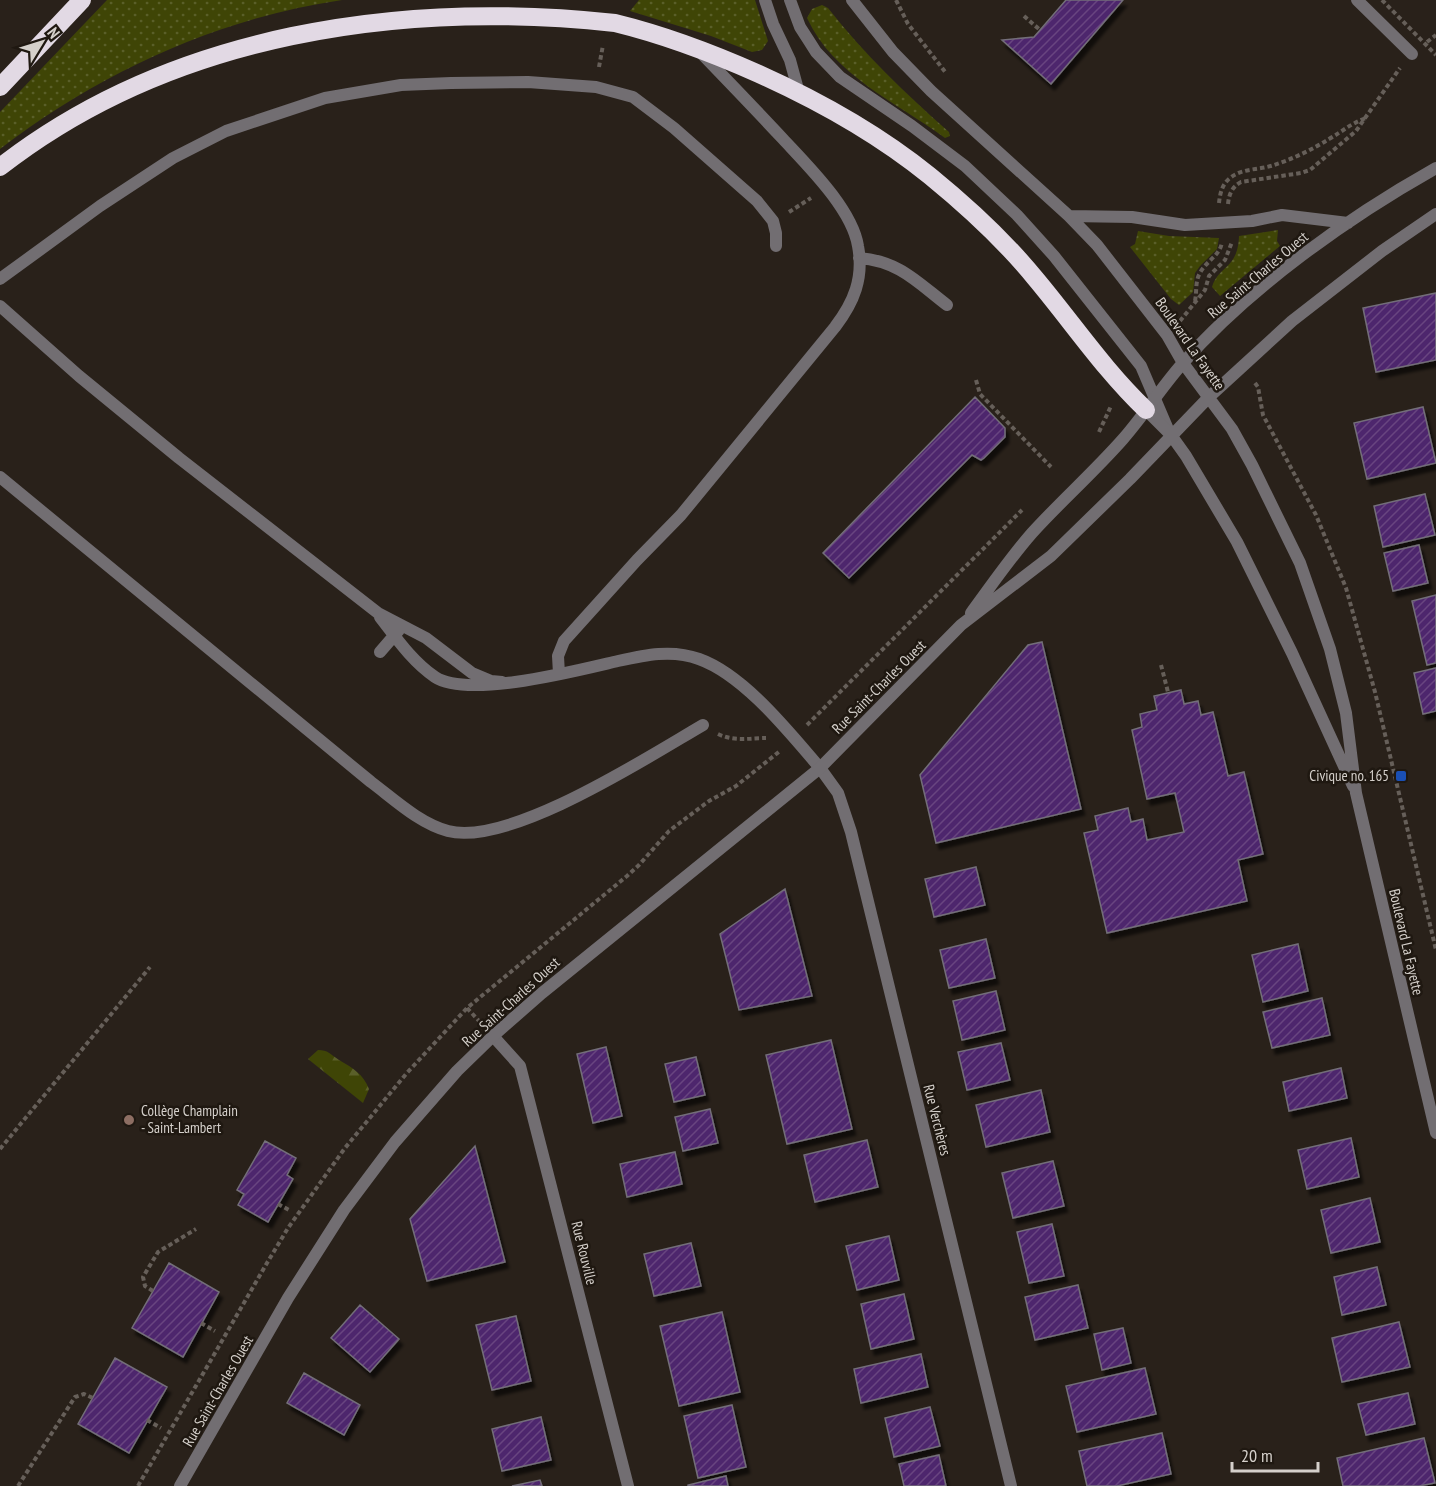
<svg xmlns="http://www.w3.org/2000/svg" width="1436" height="1486" viewBox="0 0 1436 1486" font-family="'PT Sans Narrow',sans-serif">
<defs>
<pattern id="grass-dots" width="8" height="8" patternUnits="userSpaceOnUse" patternTransform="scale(1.5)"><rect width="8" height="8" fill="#3f4506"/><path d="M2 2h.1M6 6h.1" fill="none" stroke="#5a5f29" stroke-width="1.8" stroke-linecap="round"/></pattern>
<pattern id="forest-firs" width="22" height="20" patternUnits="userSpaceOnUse" patternTransform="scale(1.5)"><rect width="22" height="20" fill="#3f4506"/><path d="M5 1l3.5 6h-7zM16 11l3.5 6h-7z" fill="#5a5f29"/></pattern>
<pattern id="building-hatch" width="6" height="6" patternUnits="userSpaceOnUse" patternTransform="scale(1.5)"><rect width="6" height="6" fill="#4e266d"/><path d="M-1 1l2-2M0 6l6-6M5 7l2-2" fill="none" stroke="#674480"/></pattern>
<filter id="shadow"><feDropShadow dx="3.5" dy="6" stdDeviation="1.5" flood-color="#0009"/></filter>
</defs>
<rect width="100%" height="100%" fill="#29211a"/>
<!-- grass -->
<path fill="url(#grass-dots)" d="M107 0H342C218 18 99 73 0 149V112Z
M639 0H755L768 41 762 50 752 52 711 36 630 11Z
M822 5 828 8C864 54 906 94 949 132L950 136 945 138C896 102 833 75 807 18L812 9Z
M1278 230 1277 241 1280 246 1220 296 1212 287C1219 265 1238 269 1239 236Z
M1138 231 1169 236 1219 238 1217 249 1200 266 1195 273 1193 292 1179 305 1171 299 1130 247 1135 244Z"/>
<!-- forest -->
<path fill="url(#forest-firs)" d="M318 1050C328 1050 330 1054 339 1060 353 1068 363 1074 369 1089L363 1103 308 1059Z"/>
<!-- building -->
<path fill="url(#building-hatch)" stroke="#736e79" stroke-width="1.5" filter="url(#shadow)" d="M1066 0H1123L1051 84 1002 40 1034 37Z
M1436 293V360L1376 372 1363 308Z
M975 397 1005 428V437L984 458 981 460 972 455 849 578 823 553Z
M1423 407 1436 463 1367 479 1354 423Z
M1425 494 1435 535 1383 547 1374 506Z
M1419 545 1428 583 1393 591 1384 553Z
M1436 595V663L1427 665 1412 601Z
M1042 642 1081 809 936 843 920 775 1028 645Z
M1436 668V711L1423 714 1414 673Z
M1181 690 1184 704 1198 701 1201 715 1213 712 1228 776 1244 772 1263 854 1238 860 1247 901 1107 933 1084 833 1098 830 1095 816 1128 808 1131 822 1143 819 1147 840 1184 832 1175 793 1147 799 1132 730 1142 727 1140 714 1157 710 1154 696Z
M976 867 985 905 934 917 925 879Z
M785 889 812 996 739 1010 720 934Z
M986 939 995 978 949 988 940 950Z
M1298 944 1308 991 1263 1002 1252 955Z
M996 991 1005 1030 962 1040 953 1001Z
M1322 998 1330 1035 1272 1048 1263 1012Z
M831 1040 852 1129 787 1144 766 1055Z
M1001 1043 1010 1080 967 1090 958 1052Z
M606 1047 622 1116 593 1123 577 1054Z
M696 1057 705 1095 674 1102 665 1064Z
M1341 1068 1347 1098 1289 1111 1283 1082Z
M1041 1090 1050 1132 986 1147 976 1105Z
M710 1109 718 1143 683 1151 675 1117Z
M1351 1138 1359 1177 1307 1189 1298 1150Z
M867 1140 878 1187 815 1202 804 1155Z
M265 1141 296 1158 287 1175 293 1179 268 1222 238 1205 244 1194 237 1190Z
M475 1146 505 1262 427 1281 410 1219Z
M675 1152 682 1184 627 1197 620 1164Z
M1053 1161 1064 1206 1013 1218 1002 1173Z
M1370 1198 1380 1242 1331 1253 1321 1210Z
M1052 1224 1064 1276 1029 1283 1017 1232Z
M889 1236 899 1280 857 1290 846 1246Z
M691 1243 701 1286 654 1296 644 1254Z
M169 1263 219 1292 183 1357 132 1328Z
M1377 1267 1386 1305 1342 1315 1334 1277Z
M1078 1285 1088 1328 1035 1340 1025 1297Z
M904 1294 914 1339 871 1349 861 1304Z
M360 1305 399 1339 370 1372 331 1338Z
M722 1312 740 1392 679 1406 660 1326Z
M516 1316 531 1381 492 1390 476 1325Z
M1399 1322 1410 1367 1342 1382 1332 1338Z
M1123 1328 1131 1363 1102 1370 1094 1334Z
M921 1354 928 1387 861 1403 854 1369Z
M115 1358 167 1387 129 1453 78 1424Z
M1145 1368 1156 1414 1077 1432 1066 1386Z
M304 1373 360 1405 344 1435 287 1403Z
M1408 1393 1415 1424 1366 1435 1358 1404Z
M732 1405 746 1467 698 1478 684 1416Z
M930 1407 940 1446 894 1457 885 1418Z
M541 1417 551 1460 502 1471 492 1429Z
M1162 1433 1171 1474 1117 1486H1087L1079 1451Z
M1424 1438 1435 1483 1419 1486H1343L1337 1458Z
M939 1455 946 1486H904L899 1464Z
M726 1476 728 1486H688V1485Z
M540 1480 542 1486H512Z"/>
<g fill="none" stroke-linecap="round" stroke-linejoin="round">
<!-- path -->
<path stroke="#665f59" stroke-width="4" stroke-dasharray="4.5 3" stroke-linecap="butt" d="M896 0 908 24 946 73
M1024 16 1040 30
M1427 42 1436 35
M599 67 603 45
M1219 203C1220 194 1222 184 1230 178 1242 168 1260 170 1274 165 1293 159 1313 149 1329 139 1343 131 1350 124 1366 118
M1228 204C1229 194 1232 187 1241 182L1301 173 1310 170 1356 131 1400 68
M789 212 811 198
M1195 301C1197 291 1195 281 1200 273 1206 261 1220 256 1222 242
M1180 321 1205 290 1209 276 1225 260 1232 242
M976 380 980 394 1051 467
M1255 383 1258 387 1263 415 1316 515 1346 588 1375 692 1436 950
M1099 432 1111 406
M1161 665 1168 692
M807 725 1022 510
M718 734C735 742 749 738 766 738
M467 1008 480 1022
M0 1149 150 967
M278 1204 289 1210
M153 1291 145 1286 143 1277 158 1252 196 1229
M201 1323 215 1331
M147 1420 161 1428
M18 1486 75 1397 84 1394 93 1398
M138 1486 267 1263 288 1228 345 1148 406 1074 467 1008 627 876 639 865 669 831 709 801 736 786 780 751"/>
<!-- service -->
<path stroke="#726e72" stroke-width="12" d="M765 0 773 24 790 60 799 93
M790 0 800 27 809 41 816 52 840 77 912 126 965 166 1017 215 1054 256 1141 366 1170 434
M1357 0 1412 54
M859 258C899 261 917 282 947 305
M0 279 100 206 173 158 226 131 325 98 401 85 451 83 528 82 596 87 633 97 674 128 757 201 773 221 776 233V246
M0 306 79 376 179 458 378 613 426 638 472 673 491 681 502 682
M0 477 371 782C395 800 419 823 448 831 509 847 648 757 703 725
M380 617C397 639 412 661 435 677 468 699 579 670 618 661 645 655 672 649 699 659 744 675 789 732 820 768
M380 652 399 630
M559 674 558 656 564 641 637 560 681 515 835 327C854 302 864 278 858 246 852 209 808 166 783 139 756 110 728 81 701 53"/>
<!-- minor -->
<path stroke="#726e72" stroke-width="12" d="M820 768 838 793 851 832 1011 1486
M493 1036 520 1066 628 1486"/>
<!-- tertiary -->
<path stroke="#726e72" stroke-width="12" d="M852 0 893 52 931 91 1069 216 1097 245 1167 335 1183 363 1232 429 1252 465 1300 563 1330 649 1346 713 1356 793 1436 1133
M1069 216 1132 217 1185 225 1252 221 1282 215 1348 223
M1146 410 1171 435 1186 456 1237 542 1292 653 1353 786
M971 613C991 586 1010 558 1032 533 1061 501 1094 472 1123 439 1144 415 1161 388 1182 364 1249 288 1347 218 1436 168
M180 1486 288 1298 344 1210 395 1142 457 1071 493 1036 542 993 820 768 961 625 1051 556 1130 479 1209 397 1292 321 1382 251 1436 214"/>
<!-- motorway -->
<path stroke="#e2d9e4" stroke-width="18" d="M0 87 82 0
M0 167C172 33 401 0 615 23 664 35 712 53 759 74 819 101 878 134 930 176 968 207 1004 240 1035 278 1072 322 1104 370 1146 410"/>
<!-- path-bridge -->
<path stroke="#665f59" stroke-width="4" stroke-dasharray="4.5 3" stroke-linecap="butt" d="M1382 0 1436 55"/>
</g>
<!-- markers -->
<rect fill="#1a4fb4" stroke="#1f1811" stroke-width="2" x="1395" y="770" width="12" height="12" rx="3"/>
<circle fill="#8d6e63" stroke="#1f1811" stroke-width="2" cx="129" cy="1120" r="6"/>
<g text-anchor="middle" stroke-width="5" stroke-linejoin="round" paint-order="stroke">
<!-- street labels -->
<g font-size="15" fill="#d5d0cb" stroke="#1f1811">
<text transform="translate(1258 275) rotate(-40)" y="5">Rue Saint-Charles Ouest</text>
<text transform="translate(1190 344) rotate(55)" y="5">Boulevard La Fayette</text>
<text transform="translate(879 687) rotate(-45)" y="5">Rue Saint-Charles Ouest</text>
<text transform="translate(1406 942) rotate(77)" y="5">Boulevard La Fayette</text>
<text transform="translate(511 1002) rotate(-42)" y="5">Rue Saint-Charles Ouest</text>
<text transform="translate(937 1120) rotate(76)" y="5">Rue Verchères</text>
<text transform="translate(584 1253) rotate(76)" y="5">Rue Rouville</text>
<text transform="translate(218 1391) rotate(-60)" y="5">Rue Saint-Charles Ouest</text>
</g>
<!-- poi labels -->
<g font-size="15" fill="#d5d0cb" stroke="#1f1811" text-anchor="end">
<text x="1389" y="781">Civique no. 165</text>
<text x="141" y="1116" text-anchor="start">Collège Champlain<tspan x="141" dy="17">- Saint-Lambert</tspan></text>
</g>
</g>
<!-- north arrow -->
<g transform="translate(42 42) rotate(52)" stroke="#1f1811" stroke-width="4.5" paint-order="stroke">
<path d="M0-4.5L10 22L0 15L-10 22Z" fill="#d5d0cb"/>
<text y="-9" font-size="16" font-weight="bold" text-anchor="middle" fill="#d5d0cb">N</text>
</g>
<!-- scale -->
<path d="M1232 1462v9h86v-9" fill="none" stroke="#d5d0cb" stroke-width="3"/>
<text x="1241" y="1462" font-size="18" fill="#d5d0cb" stroke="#1f1811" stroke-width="4.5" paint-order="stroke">20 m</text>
</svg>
